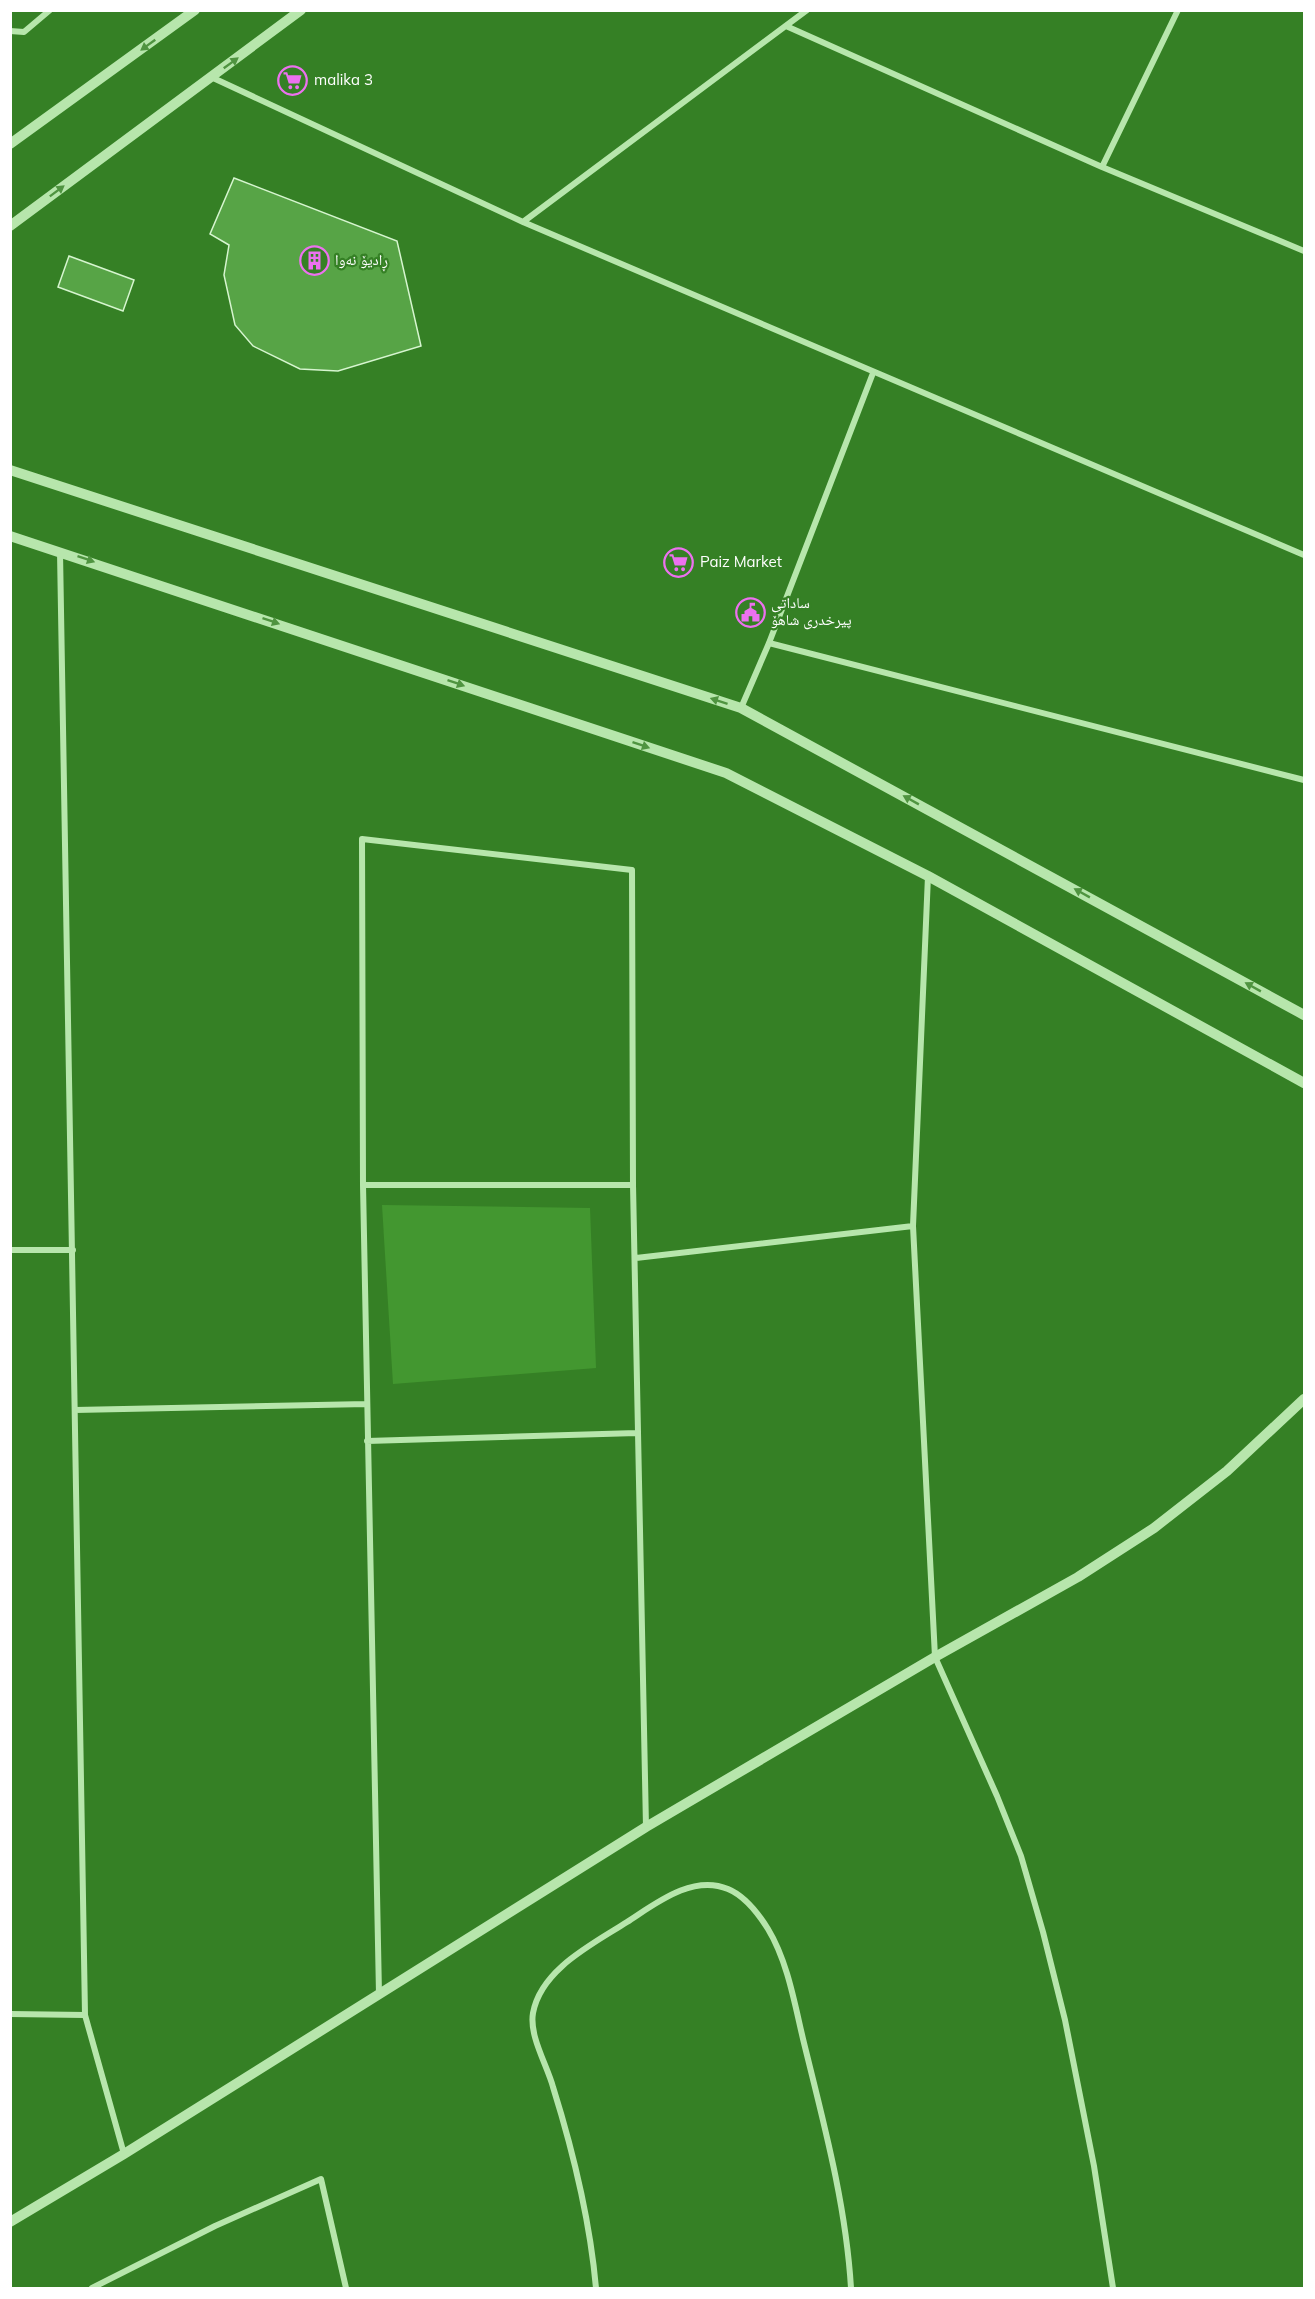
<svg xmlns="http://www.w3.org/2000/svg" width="1315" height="2299" viewBox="0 0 1315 2299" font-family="Mulish,'Noto Naskh Arabic',sans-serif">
<rect width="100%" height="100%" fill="#358025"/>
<!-- green -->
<path fill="#439730" d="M382 1205 590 1208 596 1368 393 1384Z"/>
<!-- building -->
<path fill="#57a446" stroke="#d6f5cf" stroke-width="1.5" d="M234 178 397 241 421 346 338 371 300 369 253 346 235 325 224 275 229 245 210 234Z
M69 256 134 280 123 311 58 287Z"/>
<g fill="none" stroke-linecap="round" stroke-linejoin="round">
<!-- minor -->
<path stroke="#b7e6ac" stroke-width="6" d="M786 26 1102 167 1304 251
M10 31 24 32 50 10
M211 77 523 222 1304 555
M1102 167 1178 10
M523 222 807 10
M60 552 85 2015 124 2154
M769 643 1304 780
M741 708 769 643 873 373
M928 876 913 1226 935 1657 997 1796 1021 1856 1043 1932 1065 2020 1094 2166 1113 2288
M363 1185H633
M10 1250H73
M636 1258 913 1226
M75 1410 367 1404
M367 1441 637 1433
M379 1994 363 1185 362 839 632 870 633 1185 646 1827
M10 2014 85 2015
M92 2288 215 2226 321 2179 346 2288
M596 2288C590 2221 573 2151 553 2087 547 2065 529 2036 533 2013 541 1969 593 1944 627 1922 655 1904 692 1874 728 1889 745 1896 758 1913 768 1929 788 1962 795 2006 804 2043 824 2124 846 2205 851 2288"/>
<!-- tertiary -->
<path stroke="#b7e6ac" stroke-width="10" d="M10 144 195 10
M10 226 301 10
M10 470 741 708 1304 1015
M10 536 726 773 928 876 1304 1083
M10 2222 124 2154 646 1827 935 1657 1078 1577 1154 1528 1227 1471 1304 1399"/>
</g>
<!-- one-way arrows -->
<defs><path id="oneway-solid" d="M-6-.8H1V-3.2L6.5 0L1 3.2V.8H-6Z" transform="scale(1.5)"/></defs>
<g fill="#4f9440">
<use href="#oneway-solid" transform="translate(148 45) rotate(144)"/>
<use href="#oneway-solid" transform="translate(231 63) rotate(-36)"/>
<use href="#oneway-solid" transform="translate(57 191) rotate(-37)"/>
<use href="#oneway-solid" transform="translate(86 559) rotate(19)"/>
<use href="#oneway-solid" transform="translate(271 621) rotate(19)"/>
<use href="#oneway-solid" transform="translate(456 683) rotate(19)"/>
<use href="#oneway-solid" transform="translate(719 701) rotate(-162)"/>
<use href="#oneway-solid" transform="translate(641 745) rotate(19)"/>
<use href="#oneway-solid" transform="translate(911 800) rotate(-151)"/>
<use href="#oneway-solid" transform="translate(1082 893) rotate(-151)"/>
<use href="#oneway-solid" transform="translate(1253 987) rotate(-151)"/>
</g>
<!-- icons -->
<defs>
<symbol id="supermarket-ring" viewBox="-11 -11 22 22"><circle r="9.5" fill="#358025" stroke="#ec71ef" stroke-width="1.5"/><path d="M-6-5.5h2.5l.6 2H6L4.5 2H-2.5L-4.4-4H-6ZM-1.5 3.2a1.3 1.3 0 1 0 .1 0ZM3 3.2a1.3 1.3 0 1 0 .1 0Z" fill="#ec71ef"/></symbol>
<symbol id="building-ring" viewBox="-11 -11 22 22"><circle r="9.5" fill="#358025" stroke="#ec71ef" stroke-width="1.5"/><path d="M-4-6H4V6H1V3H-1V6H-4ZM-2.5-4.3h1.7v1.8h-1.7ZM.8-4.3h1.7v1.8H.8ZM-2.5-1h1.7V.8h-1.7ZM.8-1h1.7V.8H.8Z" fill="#ec71ef"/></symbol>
<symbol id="civic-ring" viewBox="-11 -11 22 22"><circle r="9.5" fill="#358025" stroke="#ec71ef" stroke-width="1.5"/><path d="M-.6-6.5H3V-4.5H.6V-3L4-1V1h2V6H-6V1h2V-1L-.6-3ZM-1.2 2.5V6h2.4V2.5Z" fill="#ec71ef"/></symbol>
</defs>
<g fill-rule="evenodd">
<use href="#supermarket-ring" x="276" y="64" width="33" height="33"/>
<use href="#building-ring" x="298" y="244" width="33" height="33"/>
<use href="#supermarket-ring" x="662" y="546" width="33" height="33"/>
<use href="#civic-ring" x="734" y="596" width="33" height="33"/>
</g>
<g text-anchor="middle" stroke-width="4.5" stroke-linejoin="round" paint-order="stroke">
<!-- poi labels -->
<g font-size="15" fill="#fff" stroke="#358025" text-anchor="start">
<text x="314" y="85">malika 3</text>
<text x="335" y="265">ڕادیۆ نەوا</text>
<text x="700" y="567">Paiz Market</text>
<text x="771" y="608">ساداتی<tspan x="771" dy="17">پیرخدری شاهۆ</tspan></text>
</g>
</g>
<!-- border -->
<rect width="1315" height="2299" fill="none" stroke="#ffffff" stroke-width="24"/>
</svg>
